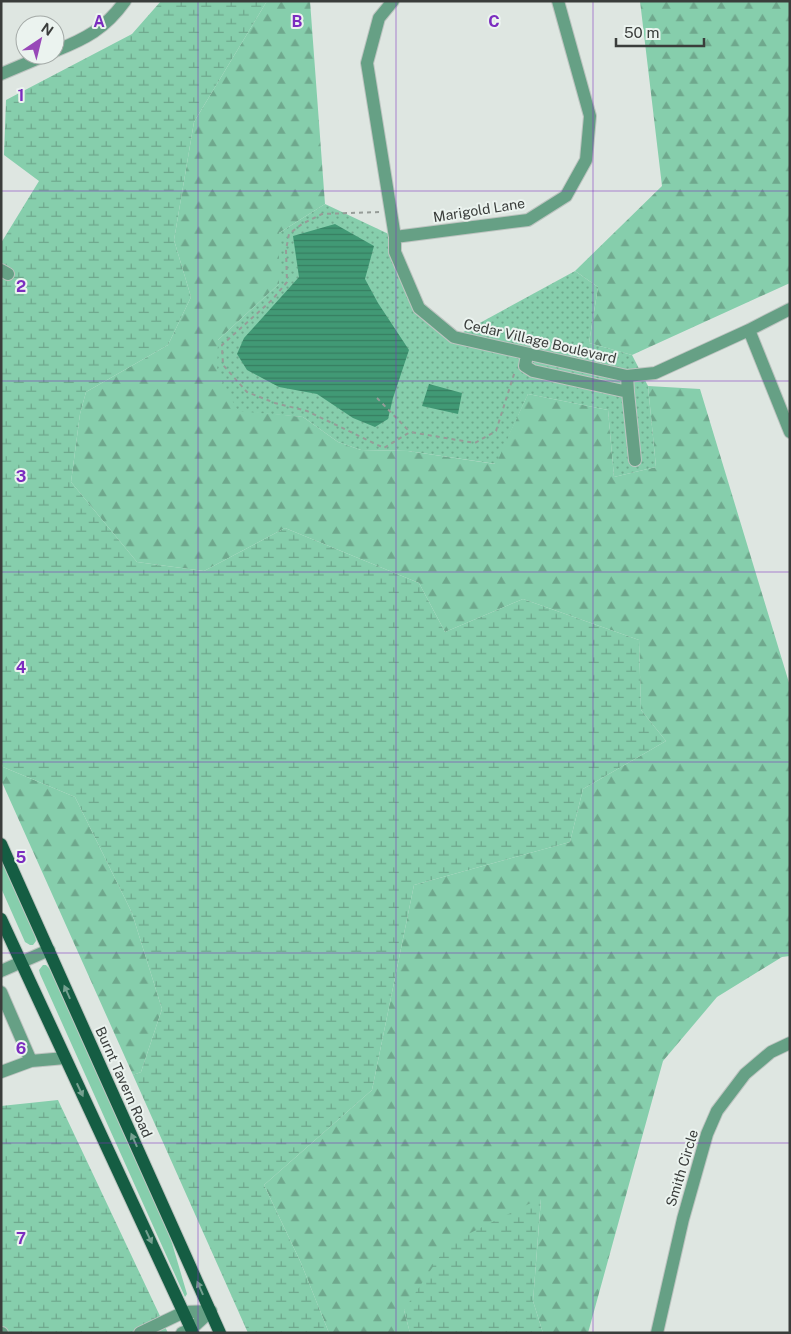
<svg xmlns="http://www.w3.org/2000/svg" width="791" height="1334" viewBox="0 0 791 1334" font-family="'Public Sans',sans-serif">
<defs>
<pattern id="forest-firs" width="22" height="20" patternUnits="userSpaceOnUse" patternTransform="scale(1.25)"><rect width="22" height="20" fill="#86ceac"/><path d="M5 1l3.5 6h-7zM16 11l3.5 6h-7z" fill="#6fa88d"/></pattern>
<pattern id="wetland-marsh" width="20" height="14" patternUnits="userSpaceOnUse" patternTransform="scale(1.25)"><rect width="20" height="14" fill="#86ceac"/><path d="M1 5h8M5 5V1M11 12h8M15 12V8" fill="none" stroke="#6fa88d"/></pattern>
<pattern id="park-dots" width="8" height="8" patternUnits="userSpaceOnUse" patternTransform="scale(1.25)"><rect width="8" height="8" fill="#86ceac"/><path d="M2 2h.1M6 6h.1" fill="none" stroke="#6fa88d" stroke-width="1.8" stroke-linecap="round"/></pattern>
<pattern id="water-rules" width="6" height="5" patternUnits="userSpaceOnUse" patternTransform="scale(1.25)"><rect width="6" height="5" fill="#419975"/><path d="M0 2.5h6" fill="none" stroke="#377e61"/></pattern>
</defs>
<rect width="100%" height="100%" fill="#dee6e1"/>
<!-- grass -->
<path fill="#86ceac" d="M1 859 35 934 36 941 33 945H30L25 942 1 888Z
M43 965H46L50 969 169 1233 187 1294 185 1297 40 974 39 970Z"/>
<!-- forest -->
<path fill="url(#forest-firs)" d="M267 1H310L325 204 279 233V284L218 340 238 410 303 417 338 442 361 450 408 451 495 464 528 394 608 410 614 477 656 467 648 386 700 389 790 686V956L782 957 717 997 663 1061 588 1333H543L533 1301 541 1199 404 1310 410 1333H329L301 1263 264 1185 372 1090 414 885 570 842 583 789 666 741 641 710 639 640 523 599 445 632 419 583 285 528 204 571 137 562 71 482 80 414 86 392 168 345 191 297 174 240 194 122Z
M640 1H790V283L632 355 589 343 598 287 575 271 662 186Z
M1 762 3 767 75 797 132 913 162 1009 141 1072 133 1075 1 780Z"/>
<!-- wetland -->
<path fill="url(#wetland-marsh)" d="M161 1H267L194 122 174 240 191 297 168 345 86 392 80 414 71 482 137 562 204 571 285 528 419 583 445 632 523 599 639 640 641 710 666 741 583 789 570 842 414 885 372 1090 264 1185 301 1263 329 1333H248L133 1075 141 1072 162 1009 132 913 75 797 3 767 1 762V243L39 181 4 155 6 100 132 34Z
M58 1100 168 1333H1V1106Z
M541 1198 533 1301 543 1333H410L404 1310 448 1244Z"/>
<!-- park -->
<path fill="url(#park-dots)" d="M325 204 395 237 419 308 454 337 575 271 598 287 589 343 632 355 648 386 656 467 614 477 608 410 528 394 496 464 408 451 361 450 338 442 303 417 238 411 217 372 218 340 279 284V233Z"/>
<!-- water -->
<path fill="url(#water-rules)" d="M335 224 374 246 365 279 378 303 409 350 393 398 388 419 375 427 353 418 317 394 279 387 247 370 237 354 244 338 299 277 293 236Z
M429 384 462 393 458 414 422 406Z"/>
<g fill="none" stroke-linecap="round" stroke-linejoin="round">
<defs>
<path id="minor" d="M393 1 379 18 367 63 395 237V252L419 308 454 337 627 376 655 373 749 330 790 309
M55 51C85 39 105 29 125 1
M1 74 46 55
M395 237 528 220 566 196 586 160 590 116 558 1
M1 270 8 274
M749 330 790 432
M527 354 525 366 533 371 628 392 627 376
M628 392 635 460
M1 971 49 950
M1 992 31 1061
M1 1072 31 1061 65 1058
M1 1333H2
M140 1333 184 1312 211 1311
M182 1333 191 1329 211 1311
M657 1333 683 1219 707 1134 717 1111 745 1074 771 1052 790 1043"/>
<path id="major" d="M1 844 220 1333
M1 919 193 1333"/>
</defs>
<!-- minor casing -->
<use href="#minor" stroke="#bdc4c0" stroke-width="14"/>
<!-- major casing -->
<use href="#major" stroke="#bdc4c0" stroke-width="14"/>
<!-- path -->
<path stroke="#969c98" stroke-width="2" stroke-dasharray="4 4" stroke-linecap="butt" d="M379 212 322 214 302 224 289 234 286 250 287 282 272 300 222 345 223 365 247 392 275 403 307 411 384 448 410 432 475 443 496 431 515 371
M377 398 410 432"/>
<!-- minor -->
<use href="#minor" stroke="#66a085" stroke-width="12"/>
<!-- major -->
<use href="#major" stroke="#155d43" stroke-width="12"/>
</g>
<!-- one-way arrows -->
<defs><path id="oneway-solid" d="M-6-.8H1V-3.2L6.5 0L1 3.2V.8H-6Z" transform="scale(1.25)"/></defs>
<g fill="#75a090">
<use href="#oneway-solid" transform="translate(67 992) rotate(-114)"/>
<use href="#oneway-solid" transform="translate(80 1090) rotate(65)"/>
<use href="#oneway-solid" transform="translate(134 1140) rotate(-114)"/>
<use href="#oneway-solid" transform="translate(149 1237) rotate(65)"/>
<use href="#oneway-solid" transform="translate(200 1288) rotate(-114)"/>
</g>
<!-- grid -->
<path fill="none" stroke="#7b2cbf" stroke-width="1" stroke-opacity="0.55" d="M198 1V1333M396 1V1333M593 1V1333M1 191H790M1 381H790M1 572H790M1 762H790M1 953H790M1 1143H790"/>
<g text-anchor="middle" stroke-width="4" stroke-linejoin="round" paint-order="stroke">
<!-- street labels -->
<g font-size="14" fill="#3a3d3b" stroke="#ebf3ef">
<text transform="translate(479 210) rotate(-9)" y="5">Marigold Lane</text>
<text transform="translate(540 341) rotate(13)" y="5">Cedar Village Boulevard</text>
<text transform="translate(124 1082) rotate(66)" y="5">Burnt Tavern Road</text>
<text transform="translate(682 1168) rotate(-73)" y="5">Smith Circle</text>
</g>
</g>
<g font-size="16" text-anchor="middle" font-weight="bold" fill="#7b2cbf" stroke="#ebf3ef" stroke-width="4" stroke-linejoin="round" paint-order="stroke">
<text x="99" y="27">A</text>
<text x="297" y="27">B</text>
<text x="494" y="27">C</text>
<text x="21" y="101">1</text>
<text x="21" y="292">2</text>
<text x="21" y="482">3</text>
<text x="21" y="673">4</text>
<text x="21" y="863">5</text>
<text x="21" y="1054">6</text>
<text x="21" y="1244">7</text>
</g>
<!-- border -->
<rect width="791" height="1334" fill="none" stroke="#3a3d3b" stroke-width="5"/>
<!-- north arrow -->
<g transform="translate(40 40) rotate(35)"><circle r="24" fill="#ebf3ef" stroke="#a4aaa7"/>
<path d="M0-4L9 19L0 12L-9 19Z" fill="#9848b8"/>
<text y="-8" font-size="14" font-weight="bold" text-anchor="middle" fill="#3a3d3b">N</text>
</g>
<!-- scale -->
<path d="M616 38v8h88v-8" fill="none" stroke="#3a3d3b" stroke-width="2.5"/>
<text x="624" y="38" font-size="15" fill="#3a3d3b" stroke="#ebf3ef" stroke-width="4" paint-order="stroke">50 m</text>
</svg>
